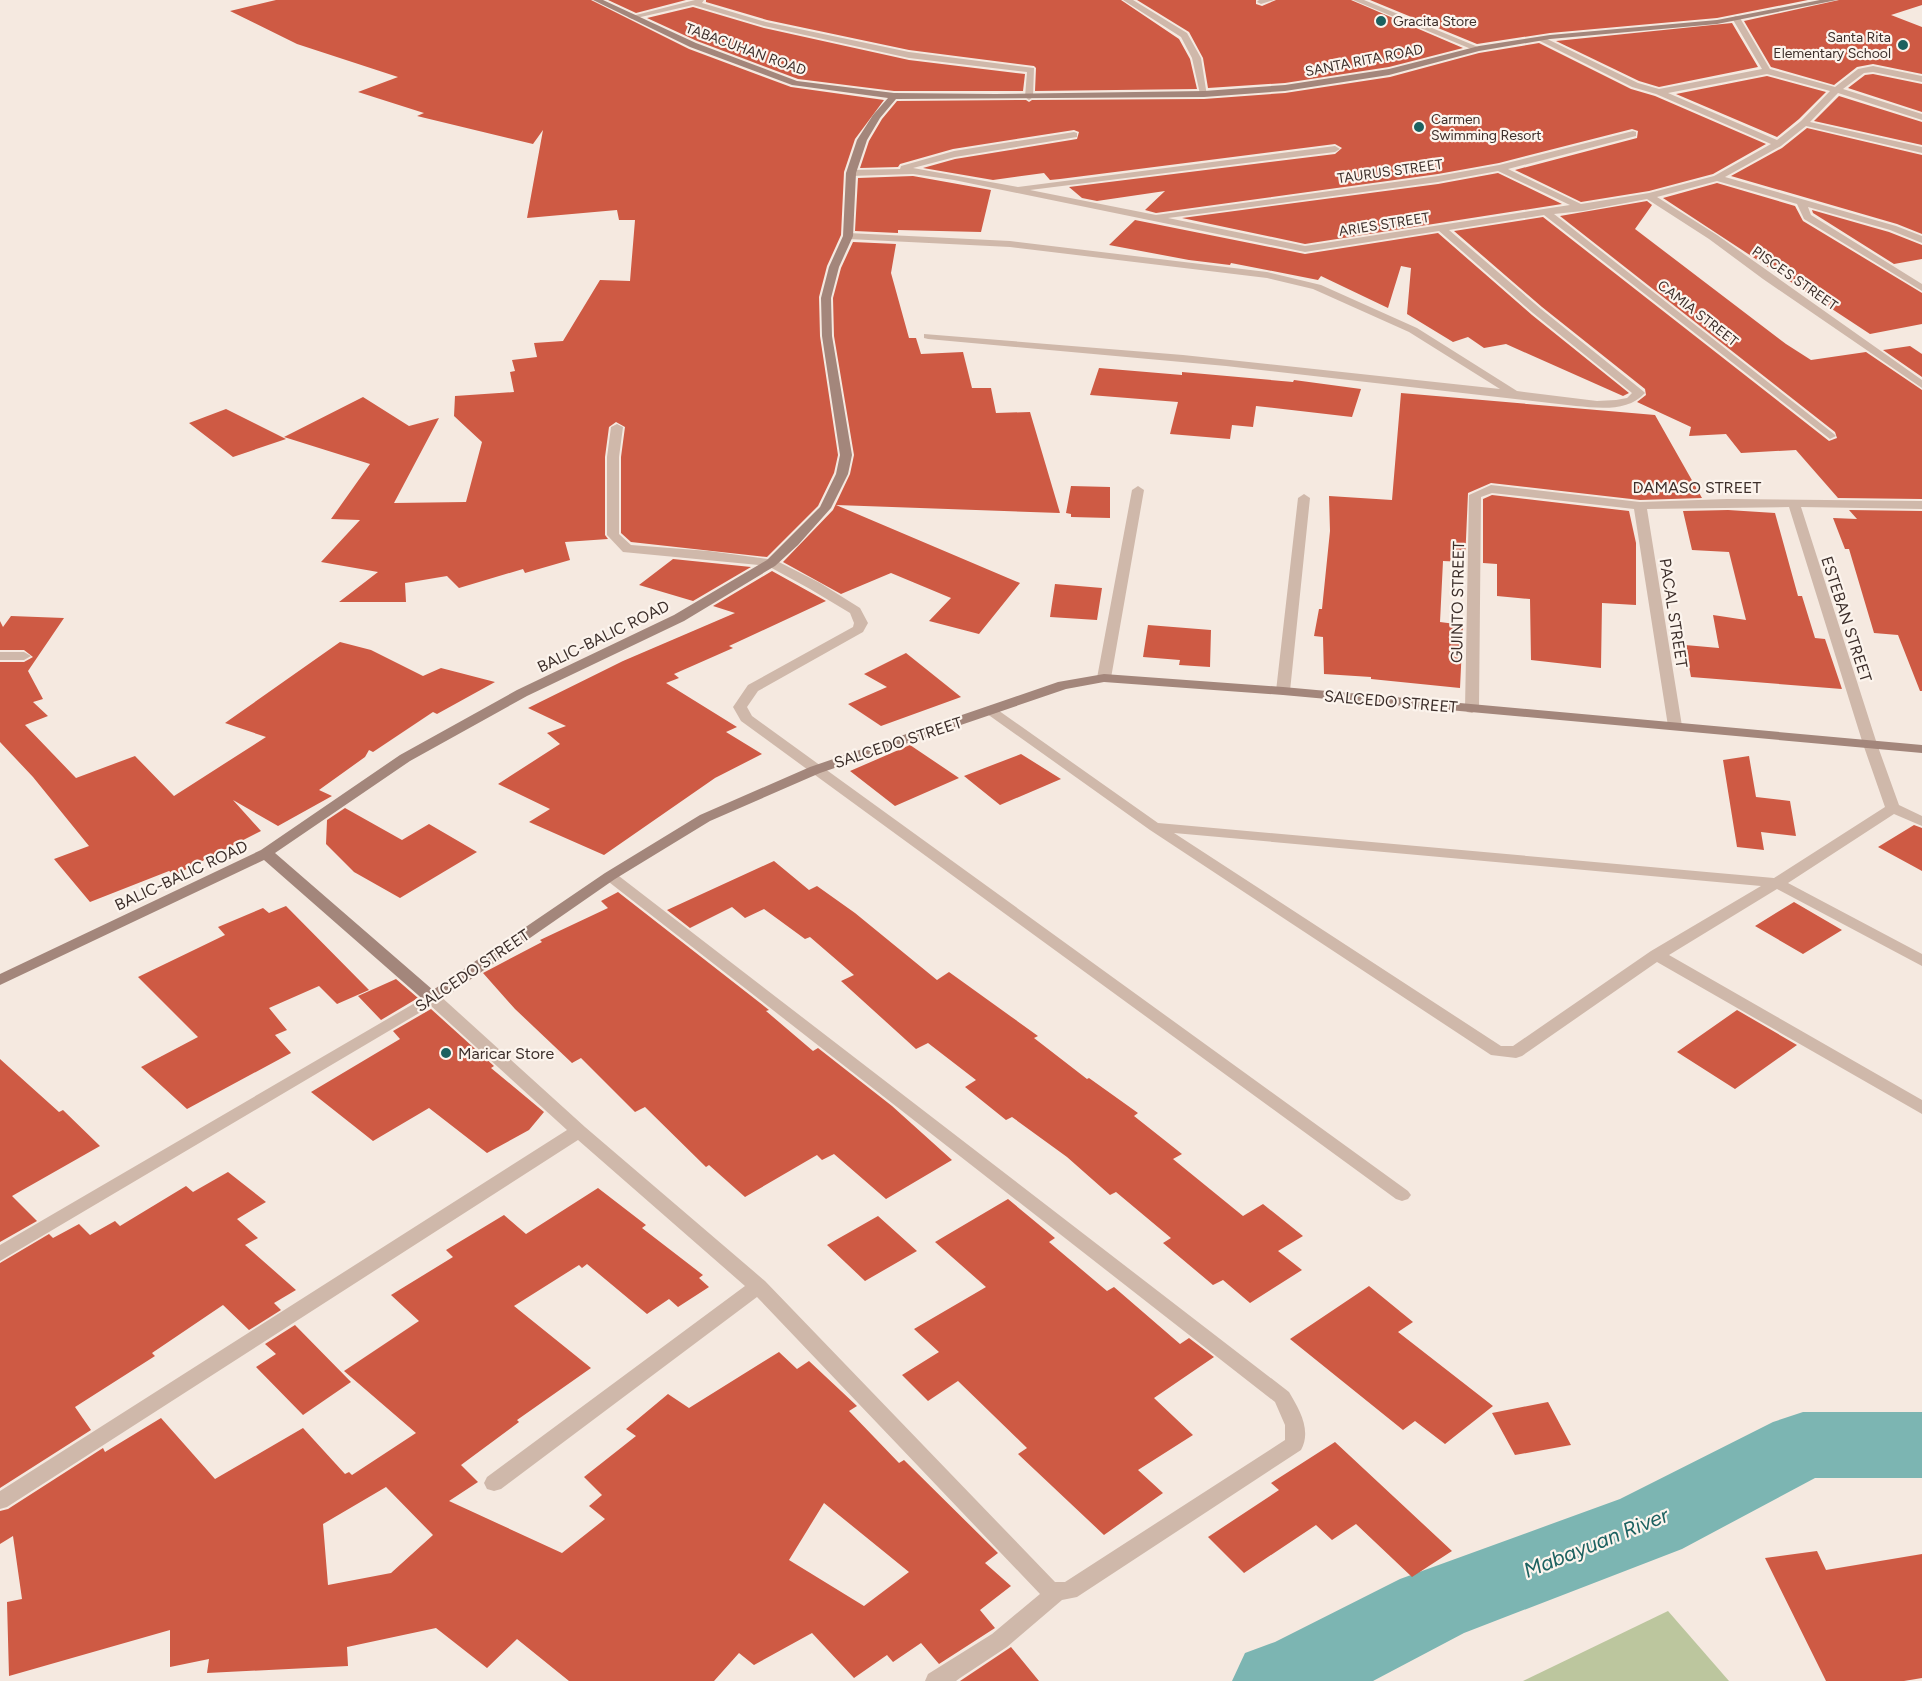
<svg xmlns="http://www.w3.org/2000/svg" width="1922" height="1681" viewBox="0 0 1922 1681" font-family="Figtree,sans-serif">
<rect width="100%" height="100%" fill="#f5e9e0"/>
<!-- green -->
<path fill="#bcc69e" d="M1668 1611 1729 1681H1523Z"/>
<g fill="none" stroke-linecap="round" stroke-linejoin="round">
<!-- river -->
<path fill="#7cb5b2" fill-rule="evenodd" d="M1803 1412H1922V1478H1815L1682 1549 1464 1633 1373 1681H1232L1245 1653 1275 1642 1400 1579 1620 1499 1773 1422Z"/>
</g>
<!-- building -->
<path fill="#ce5a44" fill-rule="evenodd" d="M276 0H591L689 49 791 87 884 100 855 139 844 172 841 235 827 266 819 297 820 336 838 455 834 473 818 506 767 557 631 542 621 533V457L625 427 616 422 609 427 605 457V535L608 539 565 542 570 560 525 573 523 569 459 588 447 576 405 583 406 602H339L378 572 321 562 360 520 331 519 370 464 284 437 363 397 409 426 439 418 394 503 466 502 482 442 454 416 455 396 514 392 510 372 515 371 512 360 537 357 534 343 563 341 600 280 630 281 635 220H619L617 210 527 218 543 130 533 144 417 116 424 113 358 92 398 77 297 44 230 11Z
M608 0H686L636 13Z
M706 0H1121L1179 39 1190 59 1197 89 1035 91 1036 68 1034 66 909 50 767 20 706 2Z
M1137 0H1256V4L1262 6 1276 0H1351L1463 48 1389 67 1285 83 1208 88 1203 58 1189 32Z
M1370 0H1808L1717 18 1550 33 1477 44Z
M1839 0H1922V5L1891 15 1922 27V74L1873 64 1857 67 1834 85 1771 67 1744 21Z
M693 7 764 28 909 60 1025 74 1023 91H894L798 79 697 41 647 18Z
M1732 23 1758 67 1659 87 1639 81 1556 41Z
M1539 43 1631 89 1655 96 1766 144 1713 174 1649 191 1581 202 1515 170 1637 138 1638 131 1632 129 1499 163 1438 174 1156 213 1145 210 1165 191 1097 201 1082 198 1069 187 1335 154 1342 148 1335 144 1060 179 1050 180 1044 173 993 180 923 168 955 159 1077 139 1079 132 1074 130 953 149 900 164 898 167 860 168 869 141 882 119 897 101 1026 100 1029 102 1032 100 1204 99 1285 93 1390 77 1479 53Z
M1873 74 1922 84V112L1848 88 1865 75Z
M1767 76 1826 92 1799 119 1777 137 1676 94Z
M1839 96 1922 122V145L1814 121Z
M1807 128 1922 155V234L1897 224 1731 176 1782 148Z
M1498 173 1562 204 1305 244 1182 218 1438 184Z
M913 176 991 190 981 232 898 230V233L855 231 858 178Z
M1717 183 1795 206 1803 221 1922 293V324L1870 334 1663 198Z
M1647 201 1652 205 1635 229 1786 344 1811 360 1866 352 1922 390V499L1838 498 1796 450 1741 453 1726 434 1689 436 1691 427 1637 402 1646 395 1645 389 1542 307 1454 231 1543 217 1829 441 1837 438 1835 432 1560 216Z
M1812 210 1889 232 1922 245V259L1894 264 1813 213Z
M1135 220 1305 254 1438 233 1532 315 1629 393 1623 396 1506 344 1484 348 1468 337 1453 342 1407 314 1411 268 1401 266 1388 308 1321 276 1318 280 1231 263 1230 265 1189 260 1109 245Z
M853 242 896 244 891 273 909 338H916L921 354 963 352 972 388H991L996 413 1030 412 1060 513 836 505 1020 583 979 634 929 621 951 598 891 573 841 594 783 562 833 510 850 474 854 455 834 336 833 298 841 268Z
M1910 346 1922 354V377L1883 350Z
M1099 368 1182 375V372L1293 382 1294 380 1361 389 1352 417 1256 406 1253 427 1232 425 1230 439 1170 434 1178 402 1090 395Z
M1401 393 1655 415 1702 498 1640 500 1491 483 1468 493 1465 562 1443 561 1440 622 1463 625 1460 688 1371 679V677L1324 674 1323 637 1314 636 1319 609H1322L1330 531 1329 496 1392 500Z
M226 409 286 439 233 457 189 423Z
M1071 486 1110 487V518L1071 517V514L1066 513Z
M1492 495 1629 511 1636 543V605L1602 603 1601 668 1531 660 1530 599 1497 596V564L1483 563V499Z
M1728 510 1775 513 1798 596H1802L1815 638 1825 639 1842 689 1691 677 1685 645 1719 648 1713 615 1746 620 1729 552 1692 550 1683 511Z
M1849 510 1922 511V691H1920L1898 635 1874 633 1849 549H1845L1833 518 1857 519Z
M673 559 751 567 693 601 639 585Z
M772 571 826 601 729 646 733 648 674 674 679 678 666 683 737 727 726 732 762 754 715 778 604 855 529 822 550 809 498 784 560 744 547 733 566 726 528 708 623 661 735 613 713 606Z
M1055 584 1102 588 1097 620 1050 617Z
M11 616 64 618 28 671 43 699 33 702 48 716 25 725 76 778 135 756 174 796 266 737 225 723 340 642 371 650 423 676 441 668 495 682 437 714 433 712 373 752 369 750 365 757 319 790 332 796 278 826 233 800 261 831 175 875 169 871 90 902 54 859 89 846 33 777 0 742V662H24L33 657 24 650H0V621L3 627Z
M1148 625 1211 630 1210 667 1179 665 1180 660 1143 657Z
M906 653 961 697 881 726 848 704 887 687 864 674Z
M910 745 959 778 895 806 850 771Z
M1021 754 1061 779 1000 805 964 776Z
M1749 756 1756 797 1790 801 1796 836 1761 832 1764 850 1737 847 1723 760Z
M345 808 402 840 429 824 477 852 400 898 354 872 326 844 327 820Z
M1914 825 1922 828V871L1878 847Z
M774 861 809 890 817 886 855 913 937 980 949 972 1038 1036 1034 1038 1087 1079 1089 1078 1138 1113 1134 1116 1182 1154 1173 1159 1243 1216 1263 1204 1303 1236 1278 1251 1302 1270 1250 1303 1223 1280 1213 1285 1163 1243 1171 1238 1116 1192 1110 1195 1067 1157 1012 1117 1006 1120 965 1087 976 1080 928 1043 916 1049 841 981 854 975 810 937 805 939 764 909 745 918 732 907 690 928 667 910Z
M618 892 769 1010 766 1011 813 1051 818 1048 892 1106 952 1160 886 1199 834 1154 822 1160 817 1155 745 1197 709 1165 706 1167 645 1107 635 1112 581 1058 572 1063 515 1009 483 973 542 942 540 940 608 908 601 901Z
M1794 902 1842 930 1803 954 1755 926Z
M286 906 369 990 337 1004 319 986 269 1008 287 1030 275 1035 291 1053 187 1109 141 1067 198 1037 138 977 225 935 218 927 263 908 269 913Z
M396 979 418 998 381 1020 358 996Z
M431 1009 494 1066 491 1068 544 1112 529 1130 487 1153 429 1108 373 1141 311 1092 400 1039 393 1031Z
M1737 1010 1797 1045 1735 1089 1677 1052Z
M0 1059 59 1112 63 1110 100 1146 12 1196 37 1221 0 1242Z
M228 1172 266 1202 237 1219 258 1238 245 1245 296 1290 274 1303 281 1310 249 1330 223 1305 152 1353 155 1356 75 1407 91 1430 0 1488V1263L49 1234 53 1238 79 1224 90 1235 115 1221 120 1226 186 1186 193 1192Z
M598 1188 646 1225 642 1228 703 1275 699 1278 709 1287 678 1307 669 1299 647 1314 587 1264 582 1268 579 1265 514 1306 591 1368 517 1420 519 1422 461 1465 478 1482 449 1501 562 1553 605 1519 589 1506 602 1495 584 1477 636 1436 626 1429 668 1394 689 1408 779 1352 797 1369 809 1361 857 1406 849 1411 899 1463 904 1460 998 1553 985 1563 1011 1586 980 1610 995 1628 939 1664 921 1643 893 1662 887 1655 854 1678 812 1633 754 1665 739 1653 714 1681H569L517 1639 487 1668 436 1628 347 1647 348 1666 207 1673 209 1659 170 1667V1630L9 1676 7 1602 22 1599 13 1536 0 1544V1511L8 1509 103 1448 105 1452 161 1418 215 1479 303 1428 345 1474 349 1472 352 1475 416 1433 344 1371 419 1321 391 1295 453 1257 446 1250 504 1215 526 1234ZM386 1487 433 1535 391 1573 328 1585 323 1524ZM824 1503 909 1572 864 1606 789 1560Z
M1008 1199 1055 1238 1049 1242 1107 1291 1114 1287 1180 1344 1189 1338 1214 1357 1154 1398 1193 1435 1138 1470 1163 1493 1104 1535 1018 1454 1027 1448 958 1381 928 1401 902 1375 939 1352 914 1329 986 1287 935 1242Z
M878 1216 917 1251 865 1281 827 1245Z
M1369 1286 1413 1322 1398 1332 1493 1406 1445 1444 1415 1421 1403 1430 1290 1339Z
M295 1325 351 1382 303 1415 256 1367 276 1354 265 1344Z
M1548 1402 1571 1445 1515 1455 1492 1413Z
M1335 1442 1452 1551 1412 1577 1356 1524 1332 1540 1316 1525 1244 1573 1208 1537 1279 1490 1271 1483Z
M1817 1551 1826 1570 1922 1554V1678L1904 1681H1826L1765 1558Z
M1011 1647 1039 1681H960Z"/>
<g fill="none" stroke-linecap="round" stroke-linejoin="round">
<!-- street -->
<path fill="#cfb8aa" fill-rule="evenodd" d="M695 0H704L702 3 766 22 909 52 1034 68 1033 97 1029 100 1025 97 1027 72 909 58 764 26 693 5 632 19 628 17Z
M1123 0H1133L1187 33 1201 58 1207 96 1200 94 1192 58 1181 37Z
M1259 0H1274L1261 4 1257 2Z
M1353 0H1364L1483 49 1476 51Z
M1736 16 1740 18 1770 69 1835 87 1858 69 1873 66 1922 76V82L1873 72 1864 73 1843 89 1922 114V120L1838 93 1810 122 1922 147V153L1806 126 1781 146 1725 177 1896 226 1922 236V243L1890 230 1808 207 1811 215 1922 284V291L1804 219 1797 204 1717 181 1657 197 1717 235 1922 380V388L1763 279 1709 239 1647 199 1583 211 1554 214 1834 434 1836 436 1830 439 1544 215 1449 230 1541 309 1643 391 1645 393C1628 412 1599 408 1576 406L1226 366 928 339 924 338V334L1183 355 1500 389 1409 332 1313 289 1267 278 1010 247 848 239 843 236 848 233 1010 241 1267 272 1321 285 1417 328 1517 391 1597 401 1616 400 1627 398 1632 393 1533 313 1439 231 1305 252 954 180 913 174 851 176 846 173 851 170 900 169 901 166 954 151 1074 132 1077 133V137L955 157 913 168 1018 187 1335 146 1340 149 1335 152 1030 190 1156 215 1438 176 1499 165 1633 131 1636 132V136L1508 169 1581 204 1649 193 1714 176 1771 144 1656 94 1632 87 1536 39 1543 37 1638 83 1659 89 1762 69 1732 18ZM1767 74 1830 91 1801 121 1777 140 1668 93ZM1498 171 1570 205 1305 246 1168 218 1438 182Z
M617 424 623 427 619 457V534L631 545 709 551 775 560 820 583 860 608 868 623 863 632 758 691 747 707 752 716 1408 1191 1411 1195 1408 1199 1402 1201 1396 1199 741 721 733 707 748 685 853 627 854 623 850 613 810 589 768 566 623 552 607 535V457L611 427Z
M1491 485 1640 502 1727 499 1922 501V509L1801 507 1877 744 1899 805 1922 816V826L1894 814 1788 883 1922 954V966L1777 889 1669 955 1922 1100V1114L1657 962 1522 1056 1516 1058 1491 1055 1150 830 983 711 985 708H995L1158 823 1774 878 1885 807 1863 744 1789 507 1647 509 1682 726 1675 730 1668 726 1634 509 1492 493 1481 497 1479 709 1472 713 1467 712 1465 709 1469 495ZM1174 833 1761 886 1651 951 1513 1046H1501Z
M1138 486 1144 490 1111 678 1104 682 1097 678 1132 490Z
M1304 494 1310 498 1290 691 1283 695 1276 691 1298 498Z
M0 652H24L31 656 24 660H0Z
M610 871 615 873 1289 1392C1299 1409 1312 1430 1301 1450L1077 1597 1062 1600 1007 1647 960 1678 956 1681H925L928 1674 992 1634 1040 1594 757 1297 501 1489 494 1491 487 1489 484 1483 487 1477 745 1286 578 1140 7 1507 0 1509V1491L567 1130 431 1006 0 1261V1245L432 993 438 994 585 1127 765 1281 1055 1582H1065L1285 1440V1425L1275 1402 605 879 602 876Z"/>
<!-- secondary -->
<path fill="#a3867b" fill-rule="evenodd" d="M593 0H603L696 43 797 81 894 93 995 94 1204 91 1285 85 1389 69 1479 46 1550 35 1717 20 1820 0H1837L1717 24 1550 39 1479 51 1389 75 1285 91 1204 97 896 99 880 118 867 140 856 173 853 236 839 267 831 298 832 336 852 455 848 474 831 508 798 545 775 566 684 621 527 696 410 761 275 853 433 990 605 873 700 815 810 767 1058 682 1104 674 1283 687 1922 745V753L1283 695 1104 682 1066 689 820 773 710 821 615 879 438 1002H426L264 860 0 985V974L261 850 400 755 517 690 674 615 767 560 820 507 836 474 840 455 822 336 821 298 829 267 843 236 846 173 857 140 873 115 888 98 792 85 690 47Z"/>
</g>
<!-- markers -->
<g fill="#1c6160" stroke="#fcf4ed" stroke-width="2">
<circle cx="1381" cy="21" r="6"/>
<circle cx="1903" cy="45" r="6"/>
<circle cx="1419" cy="127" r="6"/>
<circle cx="446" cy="1053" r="6"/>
</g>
<g text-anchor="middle" stroke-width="4.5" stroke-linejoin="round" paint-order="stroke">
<!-- far-poi labels -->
<g font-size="14" fill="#3c2e2a" stroke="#fcf4ed" text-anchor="start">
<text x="1393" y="26">Gracita Store</text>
<text x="1891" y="42" text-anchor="end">Santa Rita<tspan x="1891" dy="16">Elementary School</tspan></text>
<text x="1431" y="124">Carmen<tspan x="1431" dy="16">Swimming Resort</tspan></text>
</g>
<!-- far-street labels -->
<g font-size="14" fill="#3c2e2a" stroke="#fcf4ed">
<text transform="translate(746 49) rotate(20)" y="5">TABACUHAN ROAD</text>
<text transform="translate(1364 60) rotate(-11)" y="5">SANTA RITA ROAD</text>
<text transform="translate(1390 171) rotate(-8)" y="5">TAURUS STREET</text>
<text transform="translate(1384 224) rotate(-9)" y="5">ARIES STREET</text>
<text transform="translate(1795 278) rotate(35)" y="5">PISCES STREET</text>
<text transform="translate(1698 313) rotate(38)" y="5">CAMIA STREET</text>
</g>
<!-- street labels -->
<g font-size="16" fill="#3c2e2a" stroke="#fcf4ed">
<text x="1697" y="493">DAMASO STREET</text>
<text transform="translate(1457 602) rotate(-89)" y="6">GUINTO STREET</text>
<text transform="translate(1674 613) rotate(81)" y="6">PACAL STREET</text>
<text transform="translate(1847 619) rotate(72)" y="6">ESTEBAN STREET</text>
<text transform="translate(603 636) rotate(-26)" y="6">BALIC-BALIC ROAD</text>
<text transform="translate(1391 701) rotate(5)" y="6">SALCEDO STREET</text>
<text transform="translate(898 742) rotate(-18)" y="6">SALCEDO STREET</text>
<text transform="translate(181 875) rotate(-25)" y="6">BALIC-BALIC ROAD</text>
<text transform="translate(472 970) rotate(-34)" y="6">SALCEDO STREET</text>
</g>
<!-- poi labels -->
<g font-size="16" fill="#3c2e2a" stroke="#fcf4ed" text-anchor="start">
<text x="458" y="1059">Maricar Store</text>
</g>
<!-- near-water labels -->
<g font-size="21" font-style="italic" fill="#1c6160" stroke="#fcf4ed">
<text transform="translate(1596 1543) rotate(-22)" y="7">Mabayuan River</text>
</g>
</g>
</svg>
